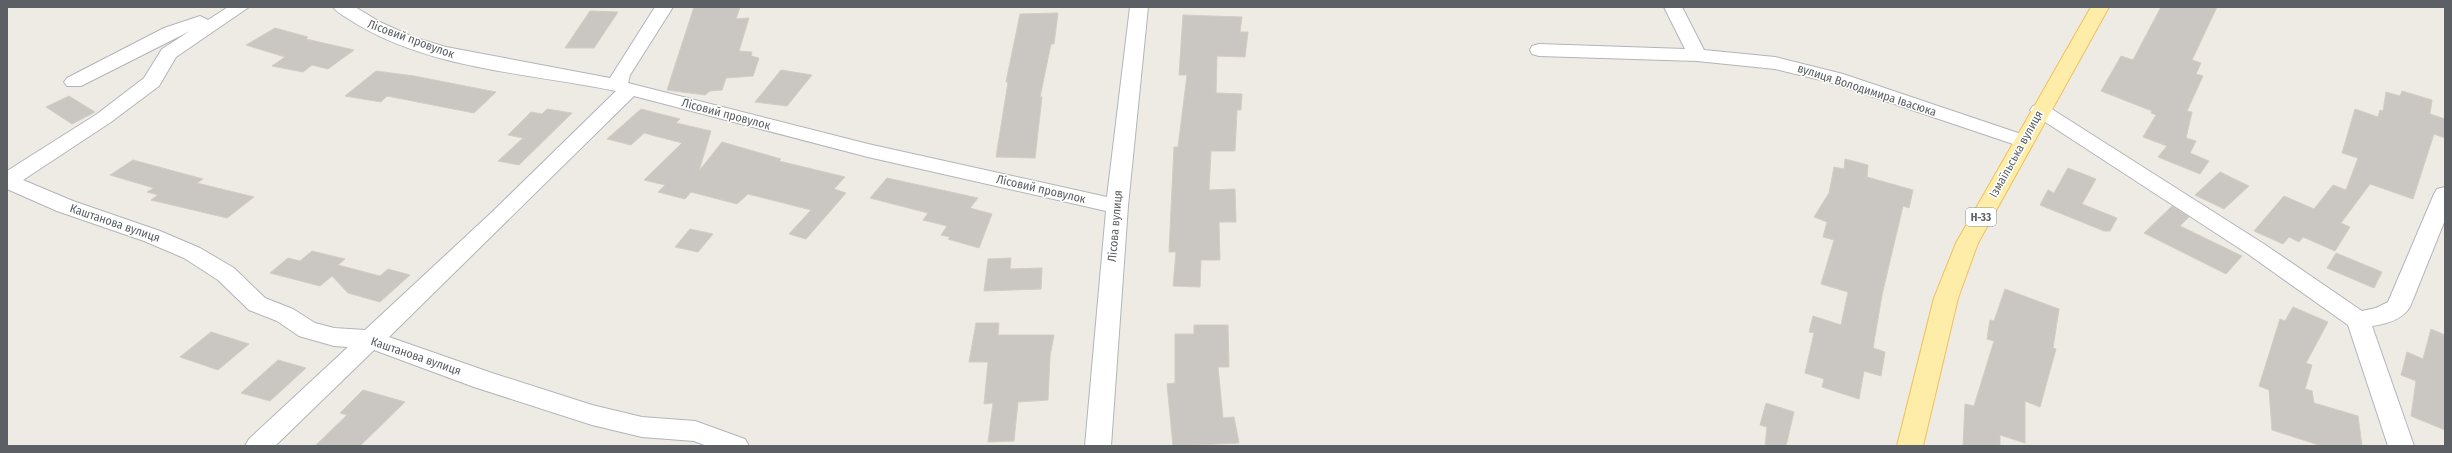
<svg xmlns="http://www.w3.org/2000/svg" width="2452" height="453" viewBox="0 0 2452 453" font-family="'Fira Sans Condensed',sans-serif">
<rect width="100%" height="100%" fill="#eeebe4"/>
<!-- building -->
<path fill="#cac6c1" stroke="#d3cdc2" d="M694 7H740L736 19 749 18 739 51 752 52 751 56 759 58 753 76 726 78 722 90 710 91 705 95 667 90Z
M2161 7H2217L2192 60 2201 63 2196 74 2203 76 2187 111 2192 112 2186 138 2196 141 2190 153 2209 161 2200 174 2158 157 2167 146 2143 137 2156 115 2151 113 2152 111 2101 91 2121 56 2133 60Z
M590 11 618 12 594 48H565Z
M1058 13 1054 44H1051L1040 97H1042L1035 158 996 157 1008 82H1006L1020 14Z
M1183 15 1242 17 1240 32H1248L1245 57 1217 56 1216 93 1242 94 1241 110H1237L1235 151H1211L1209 190 1235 189 1236 222H1219L1220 260H1201L1200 287 1173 286 1176 252H1169L1174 147H1178L1187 75H1179Z
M275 28 308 37 306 39 354 50 328 69 312 65 303 72 272 66 285 57 246 45Z
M781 70 812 75 787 106 755 102Z
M376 71 414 76 496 92 474 113 387 96 381 102 345 96Z
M2402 91 2432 100 2430 114 2445 119V138L2434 134 2413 199 2370 184 2341 223 2350 227 2335 251 2303 237 2299 242 2289 237 2283 244 2254 231 2284 196 2314 209 2333 185 2346 190 2358 158 2342 153 2355 109 2378 117 2380 110 2383 111 2386 92 2400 96Z
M69 96 95 112 72 124 46 107Z
M547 109 572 113 519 165 498 161 523 138 508 135 531 112 542 114Z
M641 109 680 119 676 123 711 131 699 171 722 142 781 159 779 161 845 177 834 189 846 193 806 239 789 234 811 210 748 194 737 204 691 192 685 199 658 192 665 185 644 180 682 143 644 133 631 145 607 139Z
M1845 159 1868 165 1867 177 1913 190 1909 208 1903 206 1882 295 1873 348 1885 352 1881 376 1864 371 1859 399 1822 387 1824 379 1805 373 1814 333 1809 332 1813 316 1841 325 1848 292 1821 284 1834 240 1823 237 1827 222 1814 217 1829 193 1834 167 1844 169Z
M133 160 203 179 197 183 254 197 227 218 151 200 158 195 147 192 154 188 110 175Z
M2068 168 2096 179 2082 204 2117 218 2110 231H2104L2040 205 2048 190 2054 193Z
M2220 172 2249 186 2224 209 2195 195Z
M887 178 978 198 970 208 992 214 979 248 948 239 950 237 941 235 947 226 923 220 928 213 870 198Z
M2172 206 2189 217 2180 226 2242 256 2226 274 2144 233Z
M690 229 713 234 698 252 675 247Z
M312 251 345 259 338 265 380 276 388 269 410 275 380 302 348 293 332 276 320 286 270 273 288 258 300 261Z
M2336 253 2382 272 2374 288 2327 268Z
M1011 258 1010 269 1042 268 1041 289 984 291 988 259Z
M2005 289 2059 309 2053 348 2056 349 2040 407 2025 401V443L2000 435V446H1963L1965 404 1974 406 1994 341 1987 339 1990 320 1994 321Z
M2293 307 2328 322 2306 363 2312 365 2305 389 2312 391 2314 403 2358 416 2362 446H2322L2272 430 2269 390 2259 386 2280 319 2285 321Z
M976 323H999L998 335H1054L1050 356 1048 400 1018 402 1014 441 988 442 993 403 984 404 988 362H969Z
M1194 325H1228L1229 367H1218L1223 418 1234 417 1239 443 1173 446 1167 384 1175 383V334H1194Z
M2431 329 2445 335V430L2411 416 2416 381 2401 375 2407 352 2423 359Z
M211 332 249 344 218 370 180 357Z
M278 360 306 368 270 401 241 393Z
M363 390 405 402 360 446H315L347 415 340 413Z
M1766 403 1794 412 1786 446H1765L1767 427 1760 425Z"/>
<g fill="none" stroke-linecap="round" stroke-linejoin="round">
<defs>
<path id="minor" d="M228 7H249L176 57 159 86 111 122 23 180 73 201 160 231 200 248 234 268 265 298 293 309 315 323 334 328 365 330 492 212 616 91C530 73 432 70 355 23 348 18 338 14 333 7H355L380 22 413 37 446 47 610 78 655 7H673L630 75 628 83 868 144 1107 197 1130 7H1148L1128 206 1111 446H1085L1106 211 868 157 634 96 389 337 492 373 592 405 642 417 695 421 745 439 749 446H707L694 441 642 437 592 425 474 387 374 350 275 446H245L249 439 348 347 334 346 299 336 277 321 249 310 218 280 184 258 144 241 57 211 7 189V171L97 114 144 78 162 49 190 31 81 86H67L64 82 67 78 164 28 200 16 208 20Z
M1664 7H1682L1704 50 1775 57 1843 74 2030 137 2033 141 2030 145 2023 147 2016 145 1829 82 1775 69 1697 61 1539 56 1532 54 1530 50 1532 46 1539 44 1685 49Z
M2040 104 2047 106 2264 244 2362 311 2376 308 2388 302 2434 194 2437 189 2445 187V220L2410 307C2402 320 2386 324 2372 326L2414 446H2388L2348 325 2248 254 2033 114 2030 110 2033 106Z"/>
<path id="major" d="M2091 7H2109L1978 243 1958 298 1923 446H1897L1934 298 1956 243Z"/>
</defs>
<!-- minor casing -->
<use href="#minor" stroke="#b1b5b9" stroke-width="2"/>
<!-- major casing -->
<use href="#major" stroke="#f0c05b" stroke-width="2"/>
<!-- minor -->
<use href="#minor" fill="#fff" fill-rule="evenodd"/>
<!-- major -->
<use href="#major" fill="#feeda8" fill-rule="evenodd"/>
</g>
<g text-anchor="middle" stroke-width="3" stroke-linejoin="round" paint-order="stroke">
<!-- shield labels -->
<rect fill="#fff" stroke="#8d9092" stroke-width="1" x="1966" y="208" width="30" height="18" rx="3"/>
<g font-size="11" font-weight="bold" fill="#5c6064">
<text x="1981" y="221">Н-33</text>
</g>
<!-- street labels -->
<g font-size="12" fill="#5c6064" stroke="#fff">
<text transform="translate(411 39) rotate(20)" y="4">Лісовий провулок</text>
<text transform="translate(1867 90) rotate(18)" y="4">вулиця Володимира Івасюка</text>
<text transform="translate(726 114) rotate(15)" y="4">Лісовий провулок</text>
<text transform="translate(2016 154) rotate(-61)" y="4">Ізмаїльська вулиця</text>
<text transform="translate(1041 189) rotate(13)" y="4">Лісовий провулок</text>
<text transform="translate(115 223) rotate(19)" y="4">Каштанова вулиця</text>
<text transform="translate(1115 226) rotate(-85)" y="4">Лісова вулиця</text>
<text transform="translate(416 356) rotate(19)" y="4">Каштанова вулиця</text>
</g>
</g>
<!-- border -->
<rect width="2452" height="453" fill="none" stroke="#5c6064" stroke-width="16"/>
</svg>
